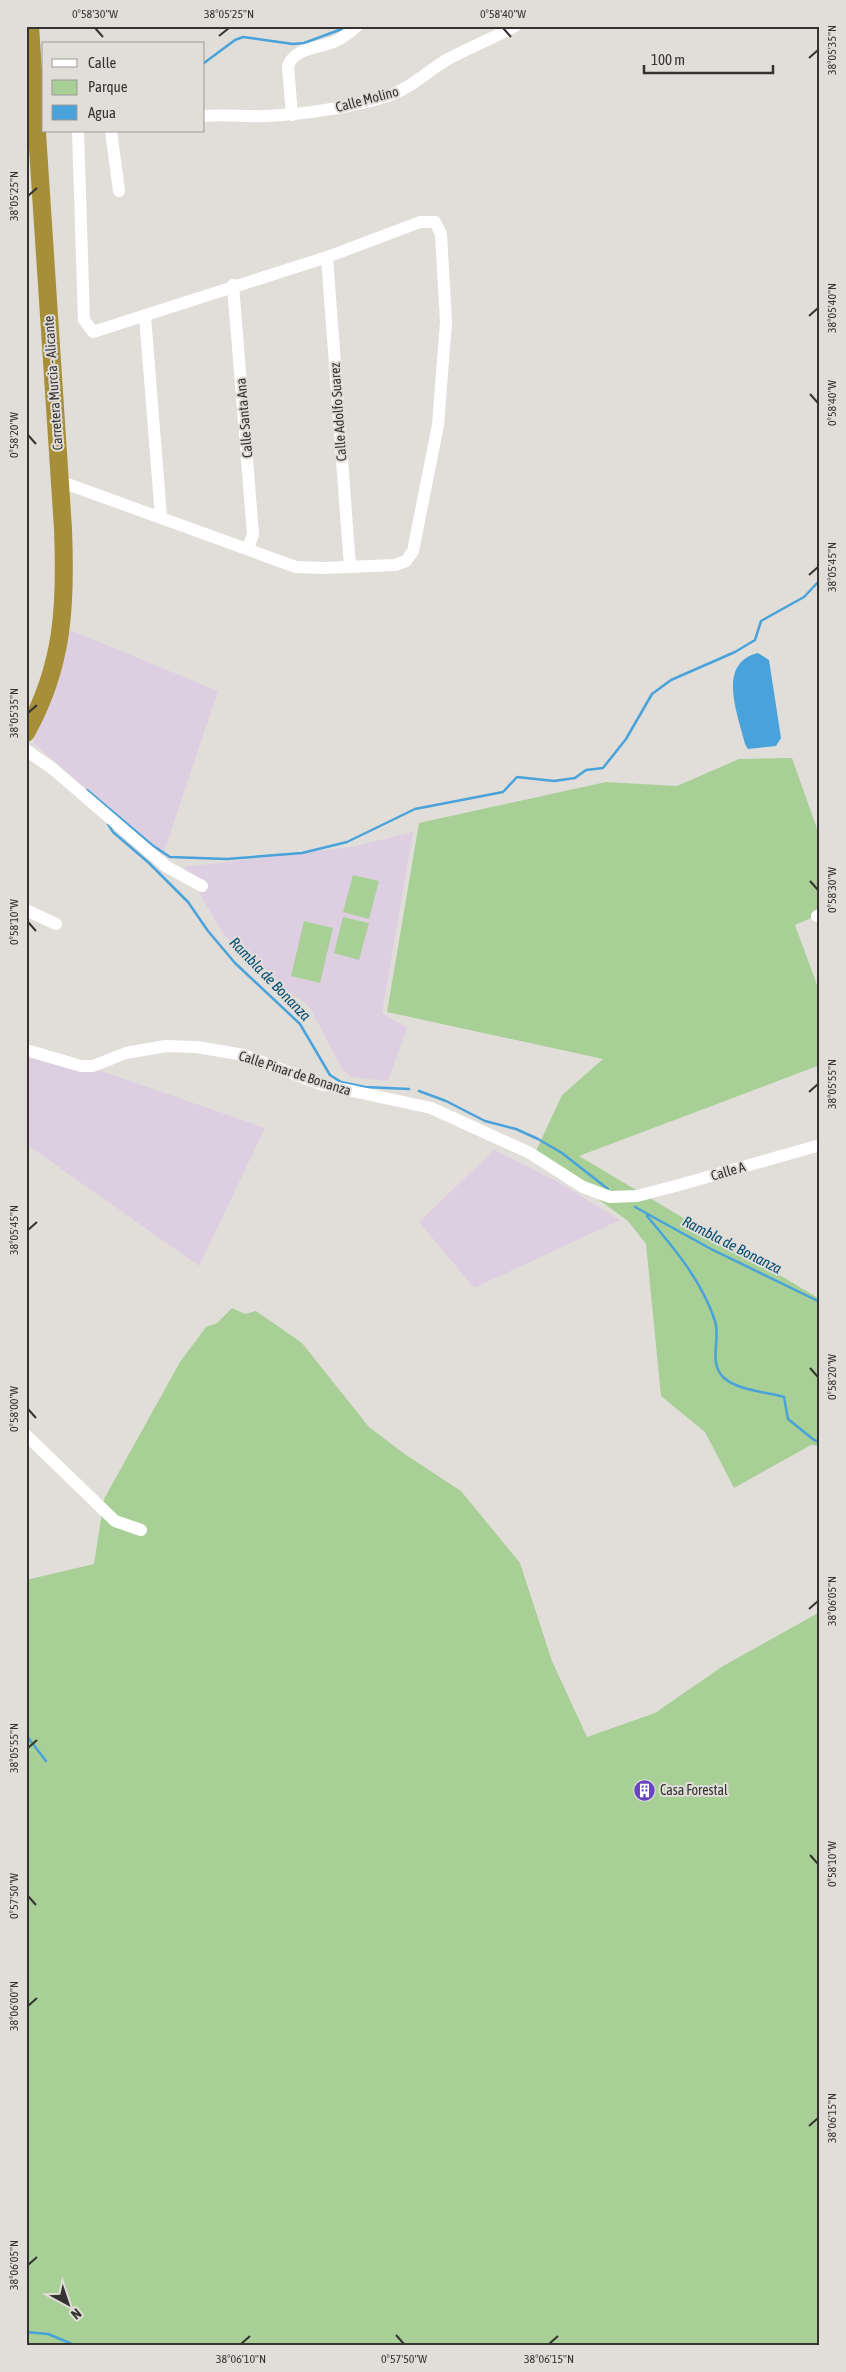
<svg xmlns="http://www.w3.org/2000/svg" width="846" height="2372" viewBox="0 0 846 2372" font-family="'Asap Condensed',sans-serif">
<rect width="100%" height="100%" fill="#e1deda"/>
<!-- industrial -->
<path fill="#ddcfe1" d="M70 630 218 691 163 855 33 743Z
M413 832 382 1013 407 1028 388 1081 351 1077 341 1067 309 1006 266 976 222 932 184 867 351 847Z
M26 1045 265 1128 199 1266 26 1144Z
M494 1150 553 1179 620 1220 474 1288 419 1222Z"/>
<!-- green -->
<path fill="#a8d096" d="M792 758 820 837V914L795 925 820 993V1065L579 1156 820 1299V1446L811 1445 734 1488 705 1432 661 1396 646 1244 628 1221 535 1153 562 1095 603 1059 387 1012 419 823 606 782 677 786 739 759Z
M353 875 379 881 369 919 343 912Z
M343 917 369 923 359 960 334 953Z
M304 921 333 928 320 983 291 976Z
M232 1308 245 1314 256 1311 302 1343 369 1427 406 1455 461 1491 520 1563 552 1661 587 1737 655 1713 723 1666 820 1612V2346H26V1580L94 1564 104 1499 180 1362 206 1327 217 1323Z"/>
<!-- water -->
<path fill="#49a2d9" d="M758 653 769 660 781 738 776 746 748 749 745 744C738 715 716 663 758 653Z"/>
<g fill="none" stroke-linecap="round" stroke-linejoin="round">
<!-- stream -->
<path stroke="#49a2d9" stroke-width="2.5" d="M204 63 235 40 243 37 293 44 304 43 342 29
M87 790 152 845 170 857 227 859 302 853 347 842 415 809 503 792 517 777 554 781 575 778 586 770 603 768 626 739 652 694 671 680 735 652 755 640 761 621 804 597 820 580
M108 824 113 832 149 863 188 902 208 931 235 963 300 1024 330 1075 341 1082 365 1087 409 1089
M419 1091 446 1101 485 1121 516 1129 538 1139 562 1153 608 1189
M635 1207 711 1249 820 1302
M647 1216C674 1248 702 1281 715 1321 721 1340 708 1361 723 1377 736 1390 766 1392 784 1397L788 1419 814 1440 820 1442
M26 1735 46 1761
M26 2332 48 2334 77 2346"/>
<!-- minor -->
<path stroke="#fff" stroke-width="12" d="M292 115 288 66C295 46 321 49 338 40 344 37 351 31 357 26
M204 116C224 114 244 117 265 116 306 114 348 108 388 96 412 88 428 70 450 58 471 47 493 38 515 26
M111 131 119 191
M327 257 350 567
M233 285 253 534 248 549
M145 316 161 517
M59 481 296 567 324 568 395 565 406 561 413 551 438 425 446 322 441 234 435 222H420L327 257 93 332 84 320 78 131
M26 750 53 769 167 867 202 886
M26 910 56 924
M817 916 820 915
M26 1050 81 1066H93L126 1053 166 1046 197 1047 244 1055 320 1084 431 1108 530 1153 583 1187 610 1197 637 1196 679 1185 820 1145
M26 1435 115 1521 141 1530"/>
<!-- highway -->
<path stroke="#a78f39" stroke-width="18" d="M26 733C64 665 66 604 63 529L30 26"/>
</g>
<!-- ticks -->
<path fill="none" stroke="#343331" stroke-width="2" d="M95 28 103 37M503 28 511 37M219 36 229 28M809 58 818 50M28 196 37 188M809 316 818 308M810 394 818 403M28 435 36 444M809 575 818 567M28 713 37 705M810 881 818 890M28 922 36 931M809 1092 818 1084M28 1230 37 1222M810 1368 818 1377M28 1409 36 1418M809 1609 818 1601M28 1748 37 1740M810 1855 818 1864M28 1896 36 1905M28 2006 37 1998M809 2126 818 2118M28 2265 37 2257M396 2335 404 2344M241 2344 250 2336M549 2344 558 2336"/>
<!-- icons -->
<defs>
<symbol id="building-disc" viewBox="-11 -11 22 22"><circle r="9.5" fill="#6845be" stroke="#e1deda"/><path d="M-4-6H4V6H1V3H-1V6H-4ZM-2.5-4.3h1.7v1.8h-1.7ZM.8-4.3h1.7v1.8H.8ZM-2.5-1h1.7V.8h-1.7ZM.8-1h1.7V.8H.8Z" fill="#fff"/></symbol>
</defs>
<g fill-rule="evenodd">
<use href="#building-disc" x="632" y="1778" width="25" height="25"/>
</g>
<g text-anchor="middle" stroke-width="4" stroke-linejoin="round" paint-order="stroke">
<!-- street labels -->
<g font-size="14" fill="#343331" stroke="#e1deda">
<text transform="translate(367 99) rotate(-15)" y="5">Calle Molino</text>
<text transform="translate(53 383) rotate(-94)" y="5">Carretera Murcia - Alicante</text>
<text transform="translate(338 412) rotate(-94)" y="5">Calle Adolfo Suarez</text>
<text transform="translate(244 418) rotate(-95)" y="5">Calle Santa Ana</text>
<text transform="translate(295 1073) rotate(18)" y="5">Calle Pinar de Bonanza</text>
<text transform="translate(728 1171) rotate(-16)" y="5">Calle A</text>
</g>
<!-- poi labels -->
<g font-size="14" fill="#343331" stroke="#e1deda" text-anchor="start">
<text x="660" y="1795">Casa Forestal</text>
</g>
<!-- water labels -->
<g font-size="15" font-style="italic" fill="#054d73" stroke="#e1deda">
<text transform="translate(270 979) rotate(46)" y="5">Rambla de Bonanza</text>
<text transform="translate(732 1245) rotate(27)" y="5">Rambla de Bonanza</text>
</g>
</g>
<!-- border -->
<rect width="846" height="2372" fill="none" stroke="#e1deda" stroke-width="55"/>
<!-- legend -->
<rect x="42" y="42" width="162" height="90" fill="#e1deda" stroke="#9c9a96"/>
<rect x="52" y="59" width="25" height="8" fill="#ffffff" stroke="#9c9a96"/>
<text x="88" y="68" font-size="15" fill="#343331">Calle</text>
<rect x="52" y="80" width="25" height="15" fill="#a8d096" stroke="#9c9a96"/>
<text x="88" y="92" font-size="15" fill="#343331">Parque</text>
<rect x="52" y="105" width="25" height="15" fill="#49a2d9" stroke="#9c9a96"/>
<text x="88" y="118" font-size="15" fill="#343331">Agua</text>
<!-- north arrow -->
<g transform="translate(68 2304) rotate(140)" stroke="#e1deda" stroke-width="4" paint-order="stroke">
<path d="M0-4L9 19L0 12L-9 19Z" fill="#343331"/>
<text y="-8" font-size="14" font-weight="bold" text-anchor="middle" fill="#343331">N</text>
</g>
<!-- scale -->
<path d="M644 65v8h129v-8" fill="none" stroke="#343331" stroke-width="2.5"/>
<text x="651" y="65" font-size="15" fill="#343331" stroke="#e1deda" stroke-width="4" paint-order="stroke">100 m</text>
<rect x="28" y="28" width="790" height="2316" fill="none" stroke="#343331" stroke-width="2"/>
<g font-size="12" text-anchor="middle" fill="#343331">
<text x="95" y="18">0°58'30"W</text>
<text x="229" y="18">38°05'25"N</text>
<text x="503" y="18">0°58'40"W</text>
<text transform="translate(832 50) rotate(-90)" y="4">38°05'35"N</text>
<text transform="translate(14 196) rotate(-90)" y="4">38°05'25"N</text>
<text transform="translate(832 308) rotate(-90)" y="4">38°05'40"N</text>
<text transform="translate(832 403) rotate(-90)" y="4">0°58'40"W</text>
<text transform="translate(14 435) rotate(-90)" y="4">0°58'20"W</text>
<text transform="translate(832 567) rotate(-90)" y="4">38°05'45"N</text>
<text transform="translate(14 713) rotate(-90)" y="4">38°05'35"N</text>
<text transform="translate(832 890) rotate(-90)" y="4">0°58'30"W</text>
<text transform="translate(14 922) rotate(-90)" y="4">0°58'10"W</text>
<text transform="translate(832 1084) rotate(-90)" y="4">38°05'55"N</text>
<text transform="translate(14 1230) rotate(-90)" y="4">38°05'45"N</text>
<text transform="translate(832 1377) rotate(-90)" y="4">0°58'20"W</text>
<text transform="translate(14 1409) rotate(-90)" y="4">0°58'00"W</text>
<text transform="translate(832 1601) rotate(-90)" y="4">38°06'05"N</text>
<text transform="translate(14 1748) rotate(-90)" y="4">38°05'55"N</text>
<text transform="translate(832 1864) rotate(-90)" y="4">0°58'10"W</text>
<text transform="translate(14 1896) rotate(-90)" y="4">0°57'50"W</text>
<text transform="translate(14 2006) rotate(-90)" y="4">38°06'00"N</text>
<text transform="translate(832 2118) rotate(-90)" y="4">38°06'15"N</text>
<text transform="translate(14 2265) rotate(-90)" y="4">38°06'05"N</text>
<text x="241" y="2363">38°06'10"N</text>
<text x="404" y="2363">0°57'50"W</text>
<text x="549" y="2363">38°06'15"N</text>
</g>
</svg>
